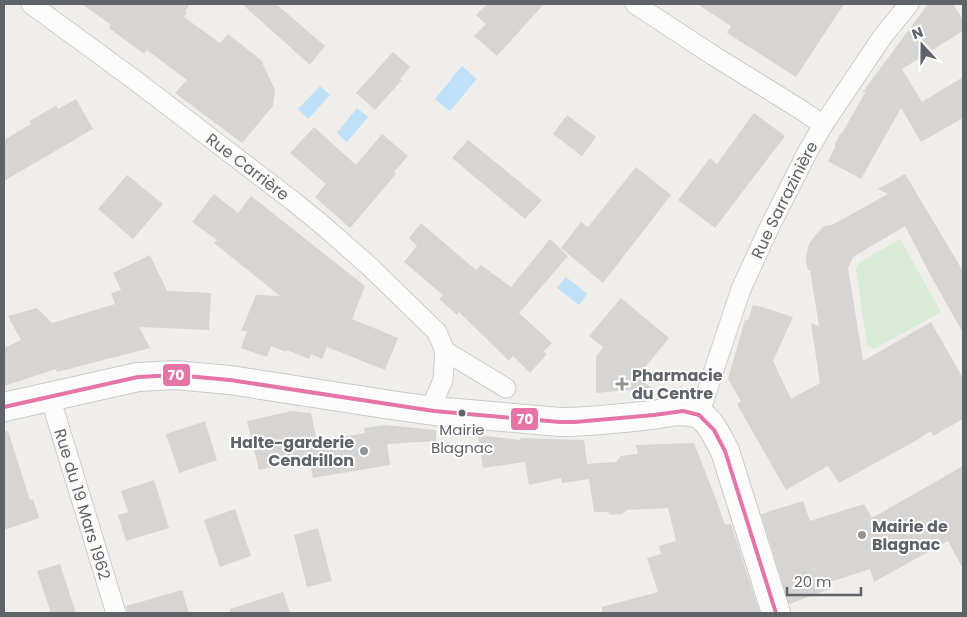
<svg xmlns="http://www.w3.org/2000/svg" width="967" height="617" viewBox="0 0 967 617" font-family="Poppins,sans-serif">
<rect width="100%" height="100%" fill="#efeeea"/>
<!-- green -->
<path fill="#d8ebd6" d="M900 239 941 312 874 349 867 345 856 269 860 262Z"/>
<!-- water -->
<path fill="#bfe0f9" d="M462 66 477 79 450 111 435 99Z
M320 86 330 95 308 119 298 109Z
M357 108 368 117 347 142 337 133Z
M566 277 587 294 579 305 557 288Z"/>
<!-- building -->
<path fill="#d6d5d3" d="M82 4H190L185 12 187 13 184 17 220 43 228 34 261 60 275 90 273 106 242 143 175 93 187 80 147 50 144 54 109 28 111 25Z
M242 4H276L325 46 310 65Z
M487 4H544L497 56 474 36 486 24 476 15Z
M697 4H844L796 77 727 33 731 26Z
M928 4H953L963 20V31L902 69 922 102 963 77V118L921 142 901 108 861 179 828 161 835 147V144L840 134 842 133 866 91 862 93Z
M393 52 410 67 400 79 402 80 375 110 356 93Z
M76 99 93 129 4 181V140L31 124 29 121 56 106 58 109Z
M754 113 785 136 715 228 678 200 710 158 717 164Z
M567 115 596 137 582 156 553 134Z
M314 127 356 165 382 134 408 156 394 172 396 174 350 228 315 197 326 184 290 153Z
M468 140 542 200 525 219 452 158Z
M636 167 671 195 603 283 561 248 581 222 588 227Z
M905 174 963 271V333L932 278 905 226 853 257 848 268 863 361 931 322 963 378V419L933 436 931 431 917 440 839 483 828 466 786 490 737 404 741 401 728 379 745 320H748L753 305 762 307 793 317 773 361 791 399 820 383 811 323 819 326 810 270H808L806 263V257L809 244 813 238 823 227 829 225H832L888 194 878 189Z
M127 175 163 204 133 239 98 209Z
M214 194 238 213 251 196 365 286 352 319 398 338 385 370 327 347 322 359 311 354 309 359 287 350 286 352 271 346 267 357 241 348 247 331H241L256 295 280 296 214 243 217 240 192 222Z
M421 223 476 270 481 265 511 287 550 239 568 256 519 313 552 343 544 351 547 354 530 373 513 356 509 361 459 312 457 315 439 299 443 295 404 262 417 246 409 238Z
M150 255 167 291 211 293 209 330 139 327 150 348 57 372 56 369 4 386V348L21 340 8 316 37 308 52 323 115 304 111 293 121 290 113 273Z
M621 298 669 338 637 377 652 388 596 393V357L603 347 589 336Z
M291 411 311 413 317 441 365 433 364 428 385 425 436 430V441L387 444 390 465 313 478 309 458 259 470 247 421Z
M204 420V422L206 421V425L217 460 179 473 166 434 203 422Z
M8 431 30 500 33 499 39 518 4 530V432Z
M478 435 521 440 520 438 584 440 587 464 616 462 621 456 638 454 636 445 694 443 717 502 725 525 731 524 760 613H602V607L658 592 647 558 661 554 659 546 676 541 668 508 627 510 622 514 611 515 608 512H594L589 479 562 483 561 478 529 485 525 462 483 468Z
M963 466V569L948 541 874 582 870 569 827 583 830 589 789 604 761 514 803 501 810 521 864 504 872 518Z
M154 480 169 528 126 541 118 515 128 512 121 491Z
M235 509 251 556 220 567 204 520Z
M318 528 332 581 307 587 294 535Z
M60 564 70 595 76 613H51L37 571Z
M182 590 189 613H127L126 606Z
M283 592 290 613H230V609Z"/>
<g fill="none" stroke-linecap="round" stroke-linejoin="round">
<defs>
<g id="street">
<path id="s1" d="M31 4 136 81 293 201 326 228 369 266 437 332 445 351 443 380 435 398 434 411"/>
<path d="M635 4 714 56 803 111 823 125"/>
<path d="M445 351 506 388"/>
<path id="s2" d="M50 397 116 613"/>
<path id="s3" d="M699 415 741 289 770 226 808 151 823 125 883 36 909 4"/>
</g>
<path id="secondary" d="M4 407 138 377 175 375 230 380 391 405 434 411 560 422C591 422 622 418 652 415 667 413 683 408 698 414 710 419 719 440 725 451L776 613"/>
</defs>
<!-- street casing -->
<use href="#street" stroke="#cbcccc" stroke-width="21"/>
<!-- secondary casing -->
<use href="#secondary" stroke="#cacacb" stroke-width="30"/>
<!-- street -->
<use href="#street" stroke="#fdfcfc" stroke-width="19"/>
<!-- secondary -->
<use href="#secondary" stroke="#fdfcfc" stroke-width="28"/>
<defs>
<path id="bus-1" d="M4 407 138 377 175 375 230 380 434 411 560 422H575L654 415 683 411 699 415
M699 415 714 430 725 451 776 613"/>
</defs>
<!-- bus-1 casing -->
<use href="#bus-1" stroke="#fff" stroke-width="8"/>
<!-- bus-1 -->
<use href="#bus-1" stroke="#e675a7" stroke-width="4"/>
</g>
<!-- markers -->
<g fill="#919496" stroke="#fff" stroke-width="2">
<path d="M619.5 376.5h5v5h5v5h-5v5h-5v-5h-5v-5h5z"/>
<circle cx="364" cy="451" r="5"/>
<circle cx="862" cy="535" r="5"/>
</g>
<circle fill="#5f6368" stroke="#fff" stroke-width="2" cx="462" cy="413" r="4.5"/>
<g text-anchor="middle" stroke-width="4" stroke-linejoin="round" paint-order="stroke">
<!-- bus labels -->
<g font-size="15" fill="#5f6368" stroke="#fff">
<text x="462" y="435">Mairie<tspan x="462" dy="18">Blagnac</tspan></text>
</g>
<!-- street labels -->
<g font-size="16" fill="#5f6368" stroke="#fff">
<text dy="6" stroke="none"><textPath href="#s1" startOffset="271">Rue Carrière</textPath></text>
<text dy="6" stroke="none"><textPath href="#s3" startOffset="232">Rue Sarrazinière</textPath></text>
<text dy="6" stroke="none"><textPath href="#s2" startOffset="112">Rue du 19 Mars 1962</textPath></text>
</g>
<!-- poi labels -->
<g font-size="16" font-weight="bold" fill="#5f6368" stroke="#fff" text-anchor="start">
<text x="632" y="381">Pharmacie<tspan x="632" dy="18">du Centre</tspan></text>
<text x="354" y="448" text-anchor="end">Halte-garderie<tspan x="354" dy="18">Cendrillon</tspan></text>
<text x="872" y="532">Mairie de<tspan x="872" dy="18">Blagnac</tspan></text>
</g>
</g>
<g stroke="#fff" stroke-width="2">
<rect x="162" y="363" width="29" height="24" rx="5" fill="#e675a7"/>
<rect x="510" y="407" width="29" height="24" rx="5" fill="#e675a7"/>
</g>
<g font-size="14" text-anchor="middle" font-weight="bold" fill="#fff">
<text x="176" y="380">70</text>
<text x="525" y="424">70</text>
</g>
<!-- border -->
<rect width="967" height="617" fill="none" stroke="#5f6368" stroke-width="10"/>
<!-- north arrow -->
<g transform="translate(922 45) rotate(339)" stroke="#ffffff" stroke-width="4" paint-order="stroke">
<path d="M0-4L9 19L0 12L-9 19Z" fill="#5f6368"/>
<text y="-8" font-size="14" font-weight="bold" text-anchor="middle" fill="#5f6368">N</text>
</g>
<!-- scale -->
<path d="M787 587v8h74v-8" fill="none" stroke="#5f6368" stroke-width="2.5"/>
<text x="794" y="587" font-size="15" fill="#5f6368" stroke="#ffffff" stroke-width="4" paint-order="stroke">20 m</text>
</svg>
